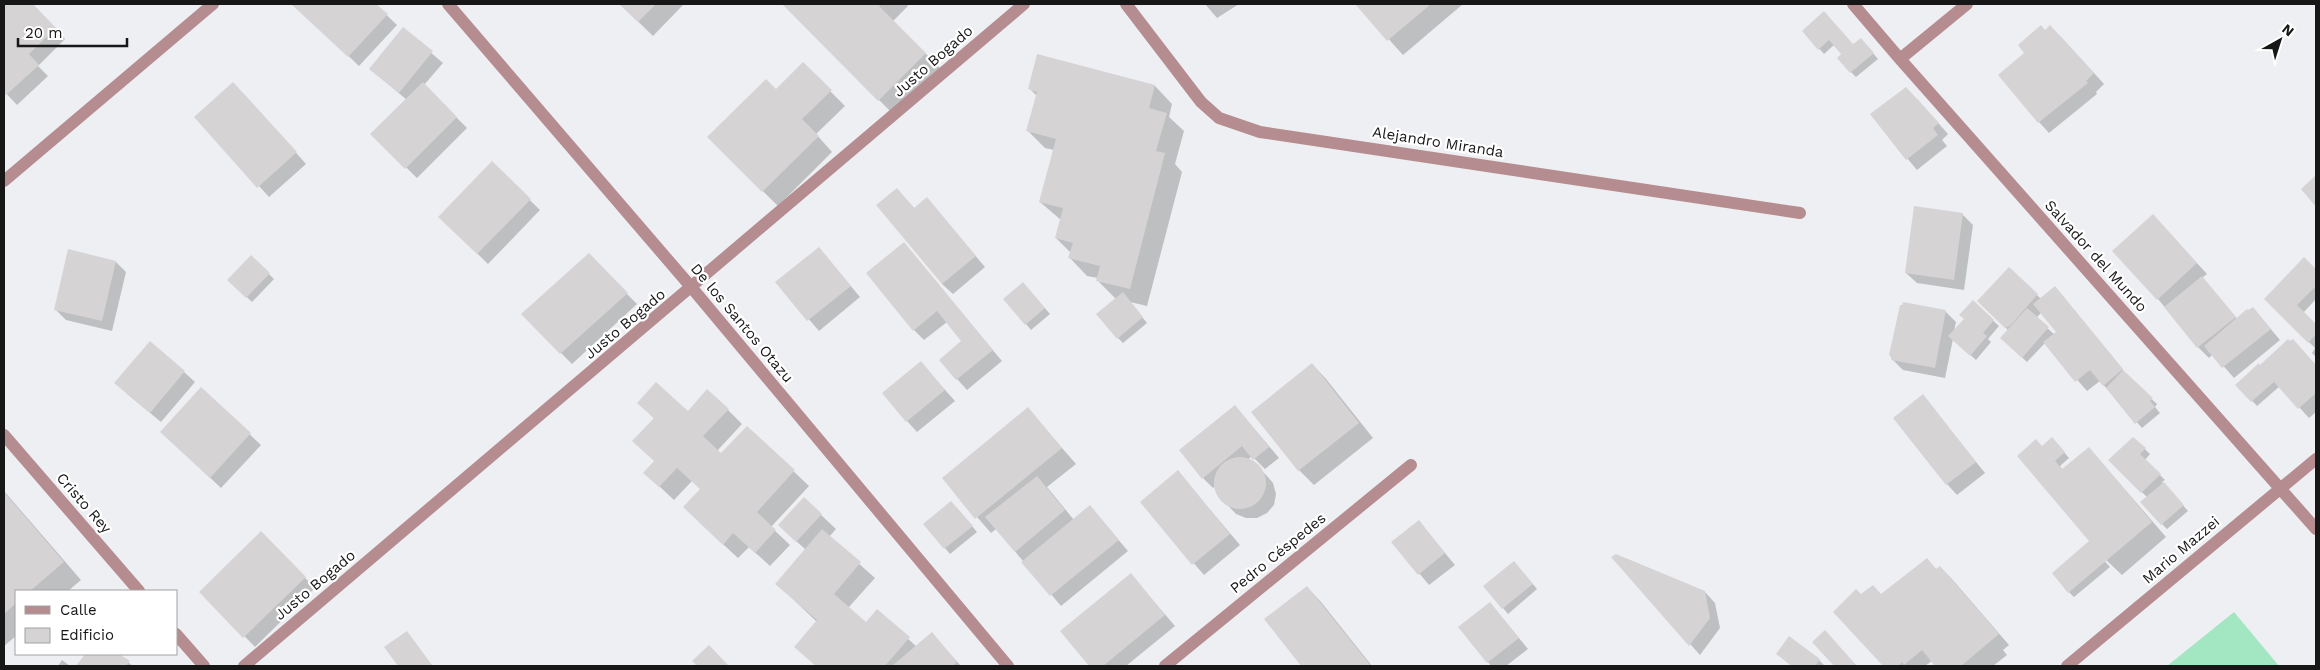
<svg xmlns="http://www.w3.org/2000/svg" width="2320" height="670" viewBox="0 0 2320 670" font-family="'Work Sans',sans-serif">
<rect width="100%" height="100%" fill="#eeeff2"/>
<!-- green -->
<path fill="#a3e7c2" d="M2234 612 2279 666H2167Z"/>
<!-- shadow -->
<path fill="#0003" fill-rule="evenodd" d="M4 4H31L65 39 38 66 48 76 17 105 4 91Z
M294 4H375L397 25 359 66Z
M620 4H684L653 36Z
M784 4H906L908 6 893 21 940 68 893 114Z
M1205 4H1239L1217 18Z
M1357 4H1463L1403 55Z
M403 29 443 63 424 85 467 128 417 178 372 134 407 100 370 69Z
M1803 31 1854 45H1866L1878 59 1856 77 1851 72 1843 54 1834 45 1824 54Z
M2046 31 2061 37 2104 84 2096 92 2097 94 2049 133 2039 122 2026 53Z
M1038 55 1155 86 1172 104 1169 117 1184 131 1175 164 1182 172 1147 306 1130 302 1147 323 1123 343 1118 338 1116 299 1098 281V278L1087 276 1070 258 1071 253 1056 238 1061 220 1040 202 1054 150 1045 148 1028 131 1037 96 1030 89Z
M803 64 845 106 816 134 832 152 778 206 708 137 776 91Z
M244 94 306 164 269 197 196 117Z
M1917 99 1948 134 1942 140 1947 146 1917 170 1871 115Z
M492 163 540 210 488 264 440 217Z
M897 189 915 209 927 199 985 267 953 294 942 284Z
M1962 214 1973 225 1964 290 1917 283 1906 273Z
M2163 226 2207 274 2202 278 2238 320 2253 308 2280 340 2234 378 2213 354 2209 358 2198 347 2158 299Z
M904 244 1002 361 967 390 957 379 963 341 947 322 924 340 914 330Z
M819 248 860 297 819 331 777 282Z
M588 255 637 304 572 364 522 314Z
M251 257 274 279 252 302 229 280Z
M2304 259 2316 271V299L2303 313 2316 326V357L2312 353 2315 348 2265 299Z
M116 262 126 272 112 331 66 320 55 309Z
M2010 269 2041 299 2055 287 2132 381 2157 404 2155 407 2160 413 2142 428 2100 381 2087 391 2045 343 2027 362 2007 343 2008 330 1989 312ZM2042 312 2058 332 2055 335 2036 318Z
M1028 289 1050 314 1031 330 1005 299Z
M1973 302 1999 326 1988 339 1991 342 1976 360 1953 339 1945 378 1903 370 1893 360 1890 355 1901 305 1946 312 1956 322 1954 331 1965 319Z
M2303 351 2316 366V412L2309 418 2280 386 2257 406 2237 385Z
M921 363 955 401 917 432 907 421Z
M1312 364 1326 379 1373 438 1314 485 1299 470 1253 412Z
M184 372 195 382 161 422 126 393Z
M201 389 261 445 221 488 172 442Z
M1923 396 1985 473 1957 495 1947 484Z
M638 403 688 412 728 410 742 424 717 451 722 455 747 427 809 486 771 527 790 545 770 566 749 547 738 558 699 522 701 489 692 481 674 500 645 473 655 462V419Z
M1235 406 1279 458 1265 469 1252 456 1246 461 1255 464 1266 475 1273 483 1276 494 1274 505 1267 513 1257 518H1246L1236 514 1217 494 1216 486 1213 488 1203 478Z
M1028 409 1076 464 1047 487 1074 520 1090 507 1128 551 1061 606 996 529 991 533 943 478Z
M2133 438 2150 454 2145 460 2165 480 2162 482 2188 511 2167 529 2162 524 2147 497 2109 460Z
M2057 444 2069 458 2060 466 2063 470 2089 448 2166 537 2122 575 2103 557 2102 558 2110 567 2074 597 2069 592 2098 553 2042 447Z
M1178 472 1240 545 1204 575 1141 502Z
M4 491 81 580 68 591H16V636L4 646Z
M804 499 836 529 829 537 875 578 848 608 866 624 877 611 917 647 932 634 961 666H816L796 647 817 622 777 584 806 550 795 540Z
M956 507 977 532 950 554 925 524Z
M1419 522 1455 565 1429 585 1393 542Z
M261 533 315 588 255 647 201 592Z
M1613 558 1705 592 1715 603 1720 628 1700 655Z
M1927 560 1937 570 1940 567 1951 578 2009 645 2003 650 2007 655 1993 666H1935L1932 661 1925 666H1885L1834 612 1861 596 1881 595Z
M1519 568 1537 589 1508 614 1503 608Z
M1131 575 1175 626 1126 666H1091L1062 631Z
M1307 587 1321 602 1372 666H1303L1266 620Z
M1490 603 1528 649 1506 666H1491L1488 662Z
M82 654H117L133 666H77L85 656Z
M1777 654 1819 660 1824 665 1792 666Z
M62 660 70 666H58Z"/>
<!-- building -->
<path fill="#d6d3d5" d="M4 4H33L56 28 29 54 39 65 6 95 4 93Z
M291 4H376L388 14 348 57Z
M619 4H656L638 22Z
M782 4H881L879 6 926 53 878 101Z
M1355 4H1431L1387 41Z
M1824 11 1853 44 1861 38 1874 53 1850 73 1837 58 1841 54 1829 40 1818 50 1802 31Z
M2041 25 2045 30 2050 25 2094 73 2086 81 2088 83 2038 123 1998 75 2024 53 2018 45Z
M403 27 433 51 399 93 369 69Z
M1037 54 1155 85 1149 108 1167 113 1156 151 1165 153 1130 289 1096 281 1100 266 1068 258 1073 243 1055 238 1063 208 1039 202 1056 139 1026 131 1037 92 1028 89Z
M803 62 832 90 802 119 819 136 762 192 707 137 766 79 776 89Z
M233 82 297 152 257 188 194 117Z
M423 82 457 117 405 169 370 134Z
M1906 87 1939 123 1933 128 1938 135 1906 160 1870 114Z
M492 161 531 199 477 254 438 217Z
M2316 175V207L2301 189Z
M897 188 914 208 927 197 976 256 942 284 876 205Z
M1914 206 1963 213 1954 280 1905 273Z
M2153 214 2197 263 2157 300 2112 251Z
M904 242 993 350 956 380 939 360 961 341 937 311 913 331 866 273Z
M819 247 851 286 807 321 775 282Z
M68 249 116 261 102 321 54 310Z
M589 253 628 293 560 354 521 314Z
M251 255 270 273 246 298 227 280Z
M2304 257 2316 269V286L2297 305 2316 324V334L2308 343 2264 299Z
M2009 267 2038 294 2010 326 2005 328 1977 301Z
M2202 276 2236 317 2197 348 2164 307Z
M1023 282 1045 308 1025 325 1003 299Z
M2055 286 2123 369 2103 386 2090 370 2075 382 2043 342 2056 332 2033 304Z
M1123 292 1143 317 1117 339 1096 314Z
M1973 300 1994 320 1983 333 1987 336 1970 356 1948 336 1964 319 1959 315Z
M1903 302 1946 310 1935 368 1891 360 1892 356 1889 355 1900 305H1902Z
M2253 307 2271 329 2222 368 2204 346 2247 309 2248 310Z
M2027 308 2049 327 2022 358 2000 338Z
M2288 339 2290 341 2293 339 2316 365V393L2298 409 2274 382 2251 402 2235 385 2259 363 2260 365Z
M150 341 185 371 150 413 114 383Z
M921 361 945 390 906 422 882 393Z
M1312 363 1359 423 1298 471 1251 412Z
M2123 370 2153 398 2150 401 2155 407 2135 424 2106 388Z
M656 382 688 411 707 389 729 409 703 436 721 453 747 426 795 470 757 512 776 530 755 553 733 533 723 545 683 507 700 489 677 468 659 487 643 473 654 461 632 441 654 418 637 403Z
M201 387 251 433 210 478 160 432Z
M1923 394 1976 462 1946 485 1893 418Z
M1235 405 1269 447 1253 460 1242 446 1202 479 1179 450Z
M1028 407 1062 448 975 519 942 478Z
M2052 437 2065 452 2055 461 2062 469 2089 447 2152 522 2068 593 2052 573 2089 541 2017 456 2036 439 2042 446Z
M2133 437 2146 448 2140 454 2161 474 2141 493 2108 460Z
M1214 483a26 26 0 1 1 52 0a26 26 0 1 1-52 0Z
M1178 470 1230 534 1192 565 1140 502Z
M1037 476 1065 510 1015 552 985 517Z
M2164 482 2184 505 2161 525 2140 502Z
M4 492 64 562 30 591H16V603L4 614Z
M804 497 822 514 796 542 778 525Z
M951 501 973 526 944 549 923 524Z
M1090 505 1119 540 1050 596 1021 562Z
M1419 520 1445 553 1418 575 1391 542Z
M822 529 861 562 834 594 866 622 877 609 910 637 885 666H816L794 647 817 620 775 584Z
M261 531 306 577 243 638 199 592Z
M1616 554 1705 591 1710 618 1689 646 1611 557Z
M1927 558 1936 569 1940 566 1999 634 1961 666H1935L1922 650 1904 665 1902 662 1898 666H1883L1833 612 1856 589 1861 594 1873 585 1881 594Z
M1514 561 1533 584 1502 609 1483 586Z
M1131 573 1165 615 1103 666H1089L1060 631Z
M1307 586 1371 666H1301L1264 619Z
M1490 602 1519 638 1487 663 1458 627Z
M1825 630 1857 666H1834L1812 642Z
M407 631 432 665 430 666H398L384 647Z
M932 632 957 662 952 666H892Z
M1789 636 1820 659 1815 666H1792L1776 654Z
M709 645 728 665 727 666H697L692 661Z
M85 654H119L130 661 126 666H76Z"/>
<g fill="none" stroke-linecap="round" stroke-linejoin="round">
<!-- minor -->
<path stroke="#b58d90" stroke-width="12" d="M448 4 692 288 1008 666
M1126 4 1201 102 1219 118 1260 132 1800 213
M1853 4 1900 59 2316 529
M1900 59 1967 4
M4 181 213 4
M4 435 139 591
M176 634 204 666
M244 666 1024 4
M1165 666 1411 465
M2067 666 2316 459"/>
</g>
<g text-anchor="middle" stroke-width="4.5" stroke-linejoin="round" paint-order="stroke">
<!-- street labels -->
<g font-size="15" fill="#171718" stroke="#fff">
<text transform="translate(933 61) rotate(-41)" y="5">Justo Bogado</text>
<text transform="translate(1438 142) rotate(9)" y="5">Alejandro Miranda</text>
<text transform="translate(2096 256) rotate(48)" y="5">Salvador del Mundo</text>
<text transform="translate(742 323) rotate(50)" y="5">De los Santos Otazu</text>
<text transform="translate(625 324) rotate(-40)" y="5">Justo Bogado</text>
<text transform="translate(84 503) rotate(49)" y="5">Cristo Rey</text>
<text transform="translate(2181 550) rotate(-40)" y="5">Mario Mazzei</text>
<text transform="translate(1278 553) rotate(-39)" y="5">Pedro Céspedes</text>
<text transform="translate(315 585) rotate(-40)" y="5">Justo Bogado</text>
</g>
</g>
<!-- border -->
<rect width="2320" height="670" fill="none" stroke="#171718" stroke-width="10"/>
<!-- legend -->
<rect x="15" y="590" width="162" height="65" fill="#ffffff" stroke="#a2a2a3"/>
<rect x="25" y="606" width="25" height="8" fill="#b58d90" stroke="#a2a2a3"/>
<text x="60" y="615" font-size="15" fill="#171718">Calle</text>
<rect x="25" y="628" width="25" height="15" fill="#d6d3d5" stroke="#a2a2a3"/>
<text x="60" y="640" font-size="15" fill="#171718">Edificio</text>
<!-- north arrow -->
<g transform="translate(2280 40) rotate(39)" stroke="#ffffff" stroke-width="4" paint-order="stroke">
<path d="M0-4L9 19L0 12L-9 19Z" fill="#171718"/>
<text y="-8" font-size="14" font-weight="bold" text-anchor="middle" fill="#171718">N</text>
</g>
<!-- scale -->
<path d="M18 38v8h109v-8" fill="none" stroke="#171718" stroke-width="2.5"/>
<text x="25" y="38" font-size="15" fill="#171718" stroke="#ffffff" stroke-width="4" paint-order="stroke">20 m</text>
</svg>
